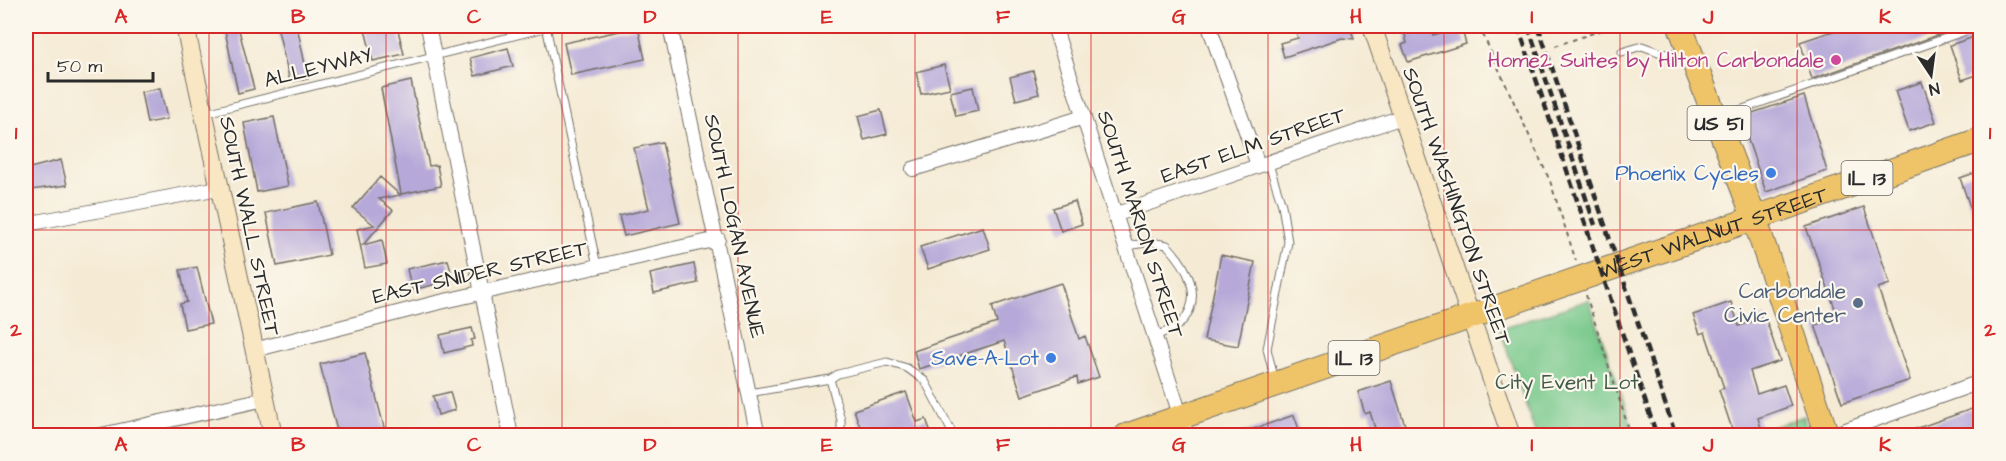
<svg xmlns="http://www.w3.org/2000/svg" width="2006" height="461" viewBox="0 0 2006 461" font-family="'Architects Daughter',sans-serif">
<rect width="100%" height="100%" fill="#fbf7ec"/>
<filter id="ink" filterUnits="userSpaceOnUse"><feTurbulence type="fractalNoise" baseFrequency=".0167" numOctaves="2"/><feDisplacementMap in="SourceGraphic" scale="12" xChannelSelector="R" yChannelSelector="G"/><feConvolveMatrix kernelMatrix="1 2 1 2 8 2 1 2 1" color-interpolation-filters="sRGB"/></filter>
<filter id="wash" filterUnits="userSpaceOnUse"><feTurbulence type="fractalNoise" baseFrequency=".008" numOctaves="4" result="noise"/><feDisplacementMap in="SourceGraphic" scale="24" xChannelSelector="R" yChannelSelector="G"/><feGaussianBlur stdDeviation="1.35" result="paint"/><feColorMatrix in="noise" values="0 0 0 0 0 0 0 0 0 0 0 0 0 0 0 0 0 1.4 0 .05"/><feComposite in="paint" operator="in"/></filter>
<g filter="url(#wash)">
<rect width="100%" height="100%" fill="#f5ebd5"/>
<!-- green -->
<path fill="#75c789" stroke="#50795a" stroke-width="1.5" d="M1589 300 1635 435H1536L1500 329Z
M1804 416 1809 436H1747Z"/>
<g id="blocks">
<!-- building -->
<path fill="#b6a9d9" d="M224 26H238L254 89 238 93Z
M277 26H297L308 79 290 82Z
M364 26H397L404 54 373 61Z
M1294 26H1350L1354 39 1342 38 1284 57 1280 43 1298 38Z
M1403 26H1431L1433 35 1461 27 1466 44 1408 62 1402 45 1407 43Z
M1848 26H1964L1812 79 1800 42Z
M638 27 645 59 571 75 564 43Z
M1980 35V74L1962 80 1950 45Z
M508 48 513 66 475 76 470 58Z
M944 65 950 88 921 94 916 72Z
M1033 71 1039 94 1016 100 1010 77Z
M411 81 429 166 437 165 441 186 401 194 381 88Z
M1922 82 1936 122 1909 131 1895 91Z
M973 87 978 111 956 116 950 92Z
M160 88 167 119 147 123 141 92Z
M1804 96 1827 171 1766 192 1740 117Z
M881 110 887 134 864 140 858 116Z
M274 117 288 186 257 192 244 123Z
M662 142 680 223 624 236 619 216 649 209 634 148Z
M61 160 67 185 31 190 26 169Z
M1980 171V233H1979L1960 178Z
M380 177 400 195 379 199 393 210 363 245 382 240 387 264 365 268 357 229 374 225 353 208Z
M1075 201 1082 224 1061 231 1053 208Z
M318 202 329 255 277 266 266 213Z
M1864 207 1890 284 1878 288 1910 380 1842 403 1815 325 1838 317 1806 227Z
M983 227 990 249 928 269 920 247Z
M1221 255 1255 262 1238 346 1204 340Z
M448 260 453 280 412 290 407 269Z
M694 264 698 283 654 293 650 274Z
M197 267 211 324 185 329 180 304 187 302 180 270Z
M1061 283 1079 339 1085 336 1099 377 1078 384 1077 377 1022 396 1004 341 919 369 914 351 997 323 992 306Z
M1731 302 1739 326 1765 317 1780 361 1750 371 1757 394 1784 385 1791 406 1758 418 1762 431 1747 435H1734L1719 390 1724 388 1705 332 1700 334 1693 315Z
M472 328 475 339 471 340 472 346 444 353 440 335Z
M365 353 385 431 367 435H338L320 364Z
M1391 381 1407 432 1395 435H1377L1370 412 1365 414 1358 392Z
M450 392 455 410 438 415 433 396Z
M906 392 917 422 926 419 932 435H863L854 410Z
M1980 406V435H1901V434Z
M1294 415 1301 435H1239V434Z"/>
</g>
</g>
<g filter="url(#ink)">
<use href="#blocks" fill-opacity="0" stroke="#726e66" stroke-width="1.5"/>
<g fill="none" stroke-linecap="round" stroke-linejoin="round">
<defs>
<path id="lane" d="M546 26 597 266
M1622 52 1642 46 1664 54 1686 51
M206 113 553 26
M1720 117 1980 26
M1268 161 1282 205 1288 242 1267 349 1275 381
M1127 246 1151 242 1167 245C1187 266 1205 297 1181 323 1175 329 1163 333 1155 336
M749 393 830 379
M841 436V420L830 379 838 374 887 362 907 368 925 381 954 436"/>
<path id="street" d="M428 26 511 436
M670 26 758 436
M1054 26 1187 436
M1209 26 1258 165
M913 169 1084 117
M1117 214 1402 117
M26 224 219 188
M254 350 436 303 718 239
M97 436 265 399
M1829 436 1980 382"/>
<path id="secondary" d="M185 26 273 436
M1372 26 1511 436"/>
<g id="highway">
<path d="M1680 26 1754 217 1827 436"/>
<path id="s1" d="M1126 436 1980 140"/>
</g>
</defs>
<!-- lane casing -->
<use href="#lane" stroke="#726e66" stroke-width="9"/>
<!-- street casing -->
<use href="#street" stroke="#726e66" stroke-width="16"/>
<!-- secondary casing -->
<use href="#secondary" stroke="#726e66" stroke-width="20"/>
<!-- highway casing -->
<use href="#highway" stroke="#726e66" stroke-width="26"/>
<!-- path -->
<path stroke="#726e66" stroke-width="2" stroke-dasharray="4.5 4.5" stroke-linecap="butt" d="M1479 26 1550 181 1576 261
M1555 46 1602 30
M1586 295 1631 436"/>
<!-- lane -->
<use href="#lane" stroke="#fff" stroke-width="7"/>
<!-- street -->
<use href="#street" stroke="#fff" stroke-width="14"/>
<!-- secondary -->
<use href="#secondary" stroke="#f9e7c3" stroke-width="18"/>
<!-- highway -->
<use href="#highway" stroke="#efc469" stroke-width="24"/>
<!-- rail -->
<path stroke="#2b2b2b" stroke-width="4.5" stroke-dasharray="9 4.5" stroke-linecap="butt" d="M1518 26 1657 436
M1528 26 1595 225
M1538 26 1676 436"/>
</g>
</g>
<!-- grid -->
<path fill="none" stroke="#d62828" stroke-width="1.5" stroke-opacity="0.55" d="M209 26V436M386 26V436M562 26V436M738 26V436M915 26V436M1091 26V436M1268 26V436M1444 26V436M1620 26V436M1797 26V436M26 230H1980"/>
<!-- markers -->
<circle fill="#d1479c" stroke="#fbf7ec" stroke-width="2" cx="1836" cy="60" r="6"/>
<g fill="#3f7fe0" stroke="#fbf7ec" stroke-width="2">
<circle cx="1771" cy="173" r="6"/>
<circle cx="1051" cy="358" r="6"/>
</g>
<circle fill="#5c6f8a" stroke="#fbf7ec" stroke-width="2" cx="1858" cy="303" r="6"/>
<g text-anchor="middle" stroke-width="4.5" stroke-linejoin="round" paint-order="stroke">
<!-- shield labels -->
<g fill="#fbf7ec" stroke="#696865" stroke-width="1.5">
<rect x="1687.5" y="106" width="63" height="34" rx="4.5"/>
<rect x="1841.5" y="161" width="51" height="34" rx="4.5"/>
<rect x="1328.5" y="341" width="51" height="34" rx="4.5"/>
</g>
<g font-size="20" font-weight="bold" fill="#2b2b2b">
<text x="1719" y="130">US 51</text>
<text x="1867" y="185">IL 13</text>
<text x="1354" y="365">IL 13</text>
</g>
<!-- hotel labels -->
<g font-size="21" fill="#b23c85" stroke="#fbf7ec" text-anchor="end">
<text x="1824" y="67">Home2 Suites by Hilton Carbondale</text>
</g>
<!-- street labels -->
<g font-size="21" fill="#2b2b2b" stroke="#fbf7ec">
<text transform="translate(318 67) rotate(-14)" y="7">ALLEYWAY</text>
<text transform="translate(1253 145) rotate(-19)" y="7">EAST ELM STREET</text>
<text transform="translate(1457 206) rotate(71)" y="7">SOUTH WASHINGTON STREET</text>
<text transform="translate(1141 224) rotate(72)" y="7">SOUTH MARION STREET</text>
<text transform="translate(250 226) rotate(78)" y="7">SOUTH WALL STREET</text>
<text transform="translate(735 226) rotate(78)" y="7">SOUTH LOGAN AVENUE</text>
<text dy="7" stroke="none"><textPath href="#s1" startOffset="621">WEST WALNUT STREET</textPath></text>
<text transform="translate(480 272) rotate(-13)" y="7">EAST SNIDER STREET</text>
</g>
<!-- shop labels -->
<g font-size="21" fill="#366cbe" stroke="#fbf7ec" text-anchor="end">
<text x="1759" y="180">Phoenix Cycles</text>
<text x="1039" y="365">Save-A-Lot</text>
</g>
<!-- service labels -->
<g font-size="21" fill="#4e5e75" stroke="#fbf7ec" text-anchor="end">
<text x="1846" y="298">Carbondale<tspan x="1846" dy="24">Civic Center</tspan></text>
</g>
<!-- park labels -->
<g font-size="21" fill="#415a47" stroke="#fbf7ec">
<text x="1567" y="389">City Event Lot</text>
</g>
</g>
<!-- margin -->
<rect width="2006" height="461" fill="none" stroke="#fbf7ec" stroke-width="66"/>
<!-- north arrow -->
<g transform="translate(1931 75) rotate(167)" stroke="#fbf7ec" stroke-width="4.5" paint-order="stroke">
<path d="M0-4.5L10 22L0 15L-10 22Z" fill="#2b2b2b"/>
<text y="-9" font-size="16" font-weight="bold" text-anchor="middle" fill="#2b2b2b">N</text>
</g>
<!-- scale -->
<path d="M48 72v9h105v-9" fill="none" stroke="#2b2b2b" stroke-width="3"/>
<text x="57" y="72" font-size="18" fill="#2b2b2b" stroke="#fbf7ec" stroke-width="4.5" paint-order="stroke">50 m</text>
<rect x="33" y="33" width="1940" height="395" fill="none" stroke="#d62828" stroke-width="2"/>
<g font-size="20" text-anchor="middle" font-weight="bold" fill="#d62828">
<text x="121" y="23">A</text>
<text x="298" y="23">B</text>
<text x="474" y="23">C</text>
<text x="650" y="23">D</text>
<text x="827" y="23">E</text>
<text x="1003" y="23">F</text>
<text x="1179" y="23">G</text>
<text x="1356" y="23">H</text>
<text x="1532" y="23">I</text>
<text x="1708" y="23">J</text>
<text x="1885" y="23">K</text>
<text x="16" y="139">1</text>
<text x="1990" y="139">1</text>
<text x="16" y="336">2</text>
<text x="1990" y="336">2</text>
<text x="121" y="451">A</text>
<text x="298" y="451">B</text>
<text x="474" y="451">C</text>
<text x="650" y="451">D</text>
<text x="827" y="451">E</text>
<text x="1003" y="451">F</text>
<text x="1179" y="451">G</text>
<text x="1356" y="451">H</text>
<text x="1532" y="451">I</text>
<text x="1708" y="451">J</text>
<text x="1885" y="451">K</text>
</g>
</svg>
